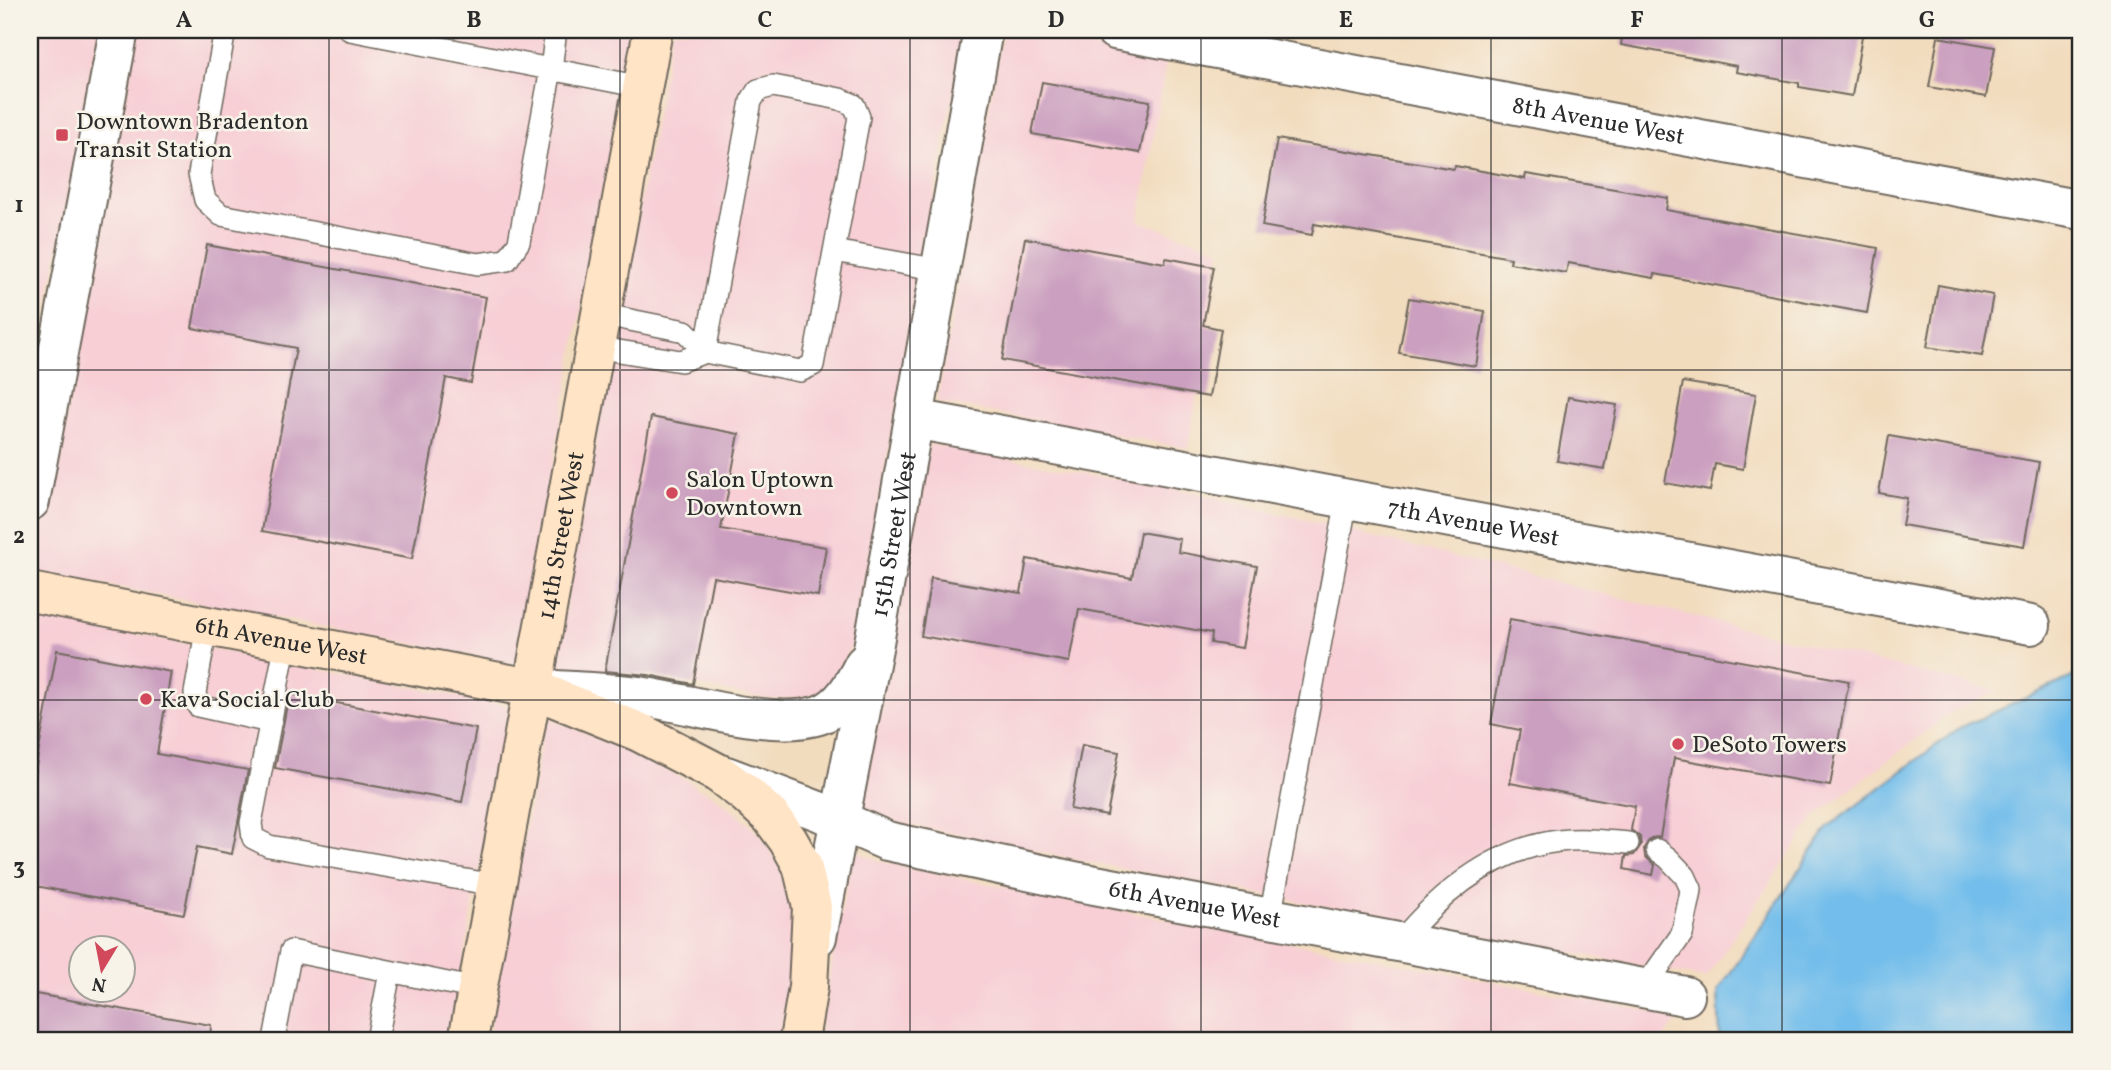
<svg xmlns="http://www.w3.org/2000/svg" width="2111" height="1070" viewBox="0 0 2111 1070" font-family="Vollkorn,serif">
<rect width="100%" height="100%" fill="#f7f3e8"/>
<filter id="ink" filterUnits="userSpaceOnUse"><feTurbulence type="fractalNoise" baseFrequency=".0143" numOctaves="2"/><feDisplacementMap in="SourceGraphic" scale="14" xChannelSelector="R" yChannelSelector="G"/><feConvolveMatrix kernelMatrix="1 2 1 2 8 2 1 2 1" color-interpolation-filters="sRGB"/></filter>
<filter id="wash" filterUnits="userSpaceOnUse"><feTurbulence type="fractalNoise" baseFrequency=".00686" numOctaves="4" result="noise"/><feDisplacementMap in="SourceGraphic" scale="28" xChannelSelector="R" yChannelSelector="G"/><feGaussianBlur stdDeviation="1.57" result="paint"/><feColorMatrix in="noise" values="0 0 0 0 0 0 0 0 0 0 0 0 0 0 0 0 0 1.4 0 .05"/><feComposite in="paint" operator="in"/></filter>
<g filter="url(#wash)">
<rect width="100%" height="100%" fill="#f2dcbe"/>
<!-- built -->
<path fill="#f7cfd5" fill-rule="evenodd" d="M30 30H99L30 399Z
M138 30H633L516 664 36 571Z
M672 30H964L855 637 840 670 826 688 815 694 799 698 769 699 641 675 554 669Z
M1003 30 1166 61 1139 221 1220 249 1188 448 937 402Z
M929 444 1196 493 1997 691 1953 711 1815 816 1706 978 1083 861 893 821 861 806 892 649 899 633 896 631V626Z
M30 614 509 706 449 1040H30ZM80 948H122V990H80Z
M546 717 631 752 694 784V787L709 793 734 811 757 832 772 853 784 875 793 909 789 985 779 1040H488Z
M853 850 882 862 1075 902 1680 1017 1662 1040H818L823 1009 826 1008 827 989Z"/>
<!-- water -->
<path fill="#72bdeb" stroke="#4e748b" stroke-width="2" d="M2081 673V1040H1720L1718 991 1828 827 1959 728Z"/>
<g id="blocks">
<!-- building -->
<path fill="#cb9fbf" d="M1623 30H1863L1852 96 1799 87V83L1736 72 1737 66 1621 45Z
M1938 37 1995 47 1986 97 1929 87Z
M1042 82 1150 101 1140 153 1032 134Z
M1277 139 1454 169 1455 166 1525 179 1526 174 1668 198 1666 210 1878 248 1867 313 1655 274 1654 278 1568 263 1566 273 1510 263 1511 258 1314 224 1312 235 1262 226Z
M1025 238 1165 263 1166 258 1214 267 1203 325 1221 329 1209 397 1002 360Z
M207 245 486 297 471 383 446 378 412 559 262 531 296 348 192 328Z
M1938 285 1993 295 1982 356 1927 347Z
M1409 298 1485 311 1476 366 1399 353Z
M1683 382 1756 394 1743 469 1715 464 1710 491 1665 483Z
M1568 397 1617 405 1605 469 1557 461Z
M651 417 739 434 721 529 826 547 818 596 713 577 693 684 648 675 605 671Z
M1889 436 2039 462 2024 546 1902 525 1907 498 1879 493Z
M1140 532 1180 539 1178 552 1257 566 1242 648 1211 643 1212 633 1079 609 1069 662 921 636 931 578 1021 593 1027 559 1132 578Z
M1510 619 1849 681 1830 786 1674 758 1660 837 1651 838 1644 848 1645 856 1655 865 1653 875 1624 869 1626 856 1634 855 1641 845 1640 837 1631 830 1635 806 1510 783 1520 730 1491 724Z
M57 650 171 672 157 754 248 770 232 854 197 847 184 914 30 885V799Z
M289 694 476 729 462 802 275 768Z
M1082 745 1119 752 1107 816 1070 809Z
M30 993 211 1025 210 1040H30Z"/>
</g>
</g>
<g filter="url(#ink)">
<use href="#blocks" fill-opacity="0" stroke="#71695e" stroke-width="2"/>
<g fill="none" stroke-linecap="round" stroke-linejoin="round">
<defs>
<path id="service" d="M225 30 199 174 205 200 221 215 478 264 507 260 519 242 551 69 556 30
M350 30 642 87
M773 86 840 99 854 105 859 117 813 365 800 371 705 352 751 101 758 90Z
M834 251 940 270
M594 347 681 361 705 352 685 331 600 314
M207 626 195 693 198 706 270 722
M286 641 251 823 253 838 269 846 495 885
M1270 918 1347 499
M1400 942C1440 894 1494 849 1559 841 1583 838 1605 841 1628 843
M1644 988 1682 934 1690 896 1691 889 1685 876 1668 858 1657 850
M274 1040 291 951 477 989
M377 1040 390 972"/>
<g id="minor">
<path id="s1" d="M1115 30 2081 210"/>
<path id="s2" d="M914 419 2031 625"/>
<path d="M30 501 119 30"/>
<path d="M543 689C577 692 611 692 645 697 694 704 773 730 819 715 842 707 854 684 864 664"/>
<path id="s3" d="M726 776 821 812 887 841 1079 882 1685 996"/>
<path id="s4" d="M817 937 874 643 983 30"/>
</g>
<g id="secondary">
<path id="s5" d="M30 592 531 688 639 732 718 773 746 794 771 817 788 840 802 865 812 907 808 987 799 1040"/>
<path id="s6" d="M468 1040 653 30"/>
</g>
</defs>
<!-- service casing -->
<use href="#service" stroke="#71695e" stroke-width="24"/>
<!-- minor casing -->
<use href="#minor" stroke="#71695e" stroke-width="42"/>
<!-- secondary casing -->
<use href="#secondary" stroke="#71695e" stroke-width="42"/>
<!-- service -->
<use href="#service" stroke="#fff" stroke-width="21"/>
<!-- minor -->
<use href="#minor" stroke="#fff" stroke-width="38"/>
<!-- secondary -->
<use href="#secondary" stroke="#ffe4c6" stroke-width="38"/>
</g>
</g>
<!-- grid -->
<path fill="none" stroke="#2b2b2b" stroke-width="2" stroke-opacity="0.55" d="M329 30V1040M620 30V1040M910 30V1040M1201 30V1040M1491 30V1040M1782 30V1040M30 370H2081M30 700H2081"/>
<!-- markers -->
<g fill="#d1495b" stroke="#f7f3e8" stroke-width="2.5">
<rect x="55" y="128" width="14" height="14" rx="3.5"/>
<circle cx="672" cy="493" r="7"/>
<circle cx="146" cy="699" r="7"/>
<circle cx="1678" cy="744" r="7"/>
</g>
<g text-anchor="middle" stroke-width="5" stroke-linejoin="round" paint-order="stroke">
<!-- street labels -->
<g font-size="24" fill="#2b2b2b" stroke="#f7f3e8">
<text dy="8" stroke="none"><textPath href="#s1" startOffset="492">8th Avenue West</textPath></text>
<text dy="8" stroke="none"><textPath href="#s2" startOffset="569">7th Avenue West</textPath></text>
<text dy="8" stroke="none"><textPath href="#s6" startOffset="513">14th Street West</textPath></text>
<text dy="8" stroke="none"><textPath href="#s4" startOffset="410">15th Street West</textPath></text>
<text dy="8" stroke="none"><textPath href="#s5" startOffset="256">6th Avenue West</textPath></text>
<text dy="8" stroke="none"><textPath href="#s3" startOffset="488">6th Avenue West</textPath></text>
</g>
<!-- poi labels -->
<g font-size="24" fill="#2b2b2b" stroke="#f7f3e8" text-anchor="start">
<text x="76" y="129">Downtown Bradenton<tspan x="76" dy="28">Transit Station</tspan></text>
<text x="686" y="487">Salon Uptown<tspan x="686" dy="28">Downtown</tspan></text>
<text x="160" y="707">Kava Social Club</text>
<text x="1692" y="752">DeSoto Towers</text>
</g>
</g>
<!-- margin -->
<rect width="2111" height="1070" fill="none" stroke="#f7f3e8" stroke-width="77"/>
<!-- north arrow -->
<g transform="translate(102 969) rotate(190)"><circle r="33" fill="#f7f3e8" stroke="#a5a39c" stroke-width="2"/>
<path d="M0-5L12 26L0 18L-12 26Z" fill="#d1495b"/>
<text y="-10" font-size="19" font-weight="bold" text-anchor="middle" fill="#2b2b2b">N</text>
</g>
<rect x="38" y="38" width="2034" height="994" fill="none" stroke="#2b2b2b" stroke-width="2.5"/>
<g font-size="23" text-anchor="middle" font-weight="bold" fill="#2b2b2b">
<text x="184" y="27">A</text>
<text x="474" y="27">B</text>
<text x="765" y="27">C</text>
<text x="1056" y="27">D</text>
<text x="1346" y="27">E</text>
<text x="1637" y="27">F</text>
<text x="1927" y="27">G</text>
<text x="19" y="212">1</text>
<text x="19" y="543">2</text>
<text x="19" y="874">3</text>
</g>
</svg>
